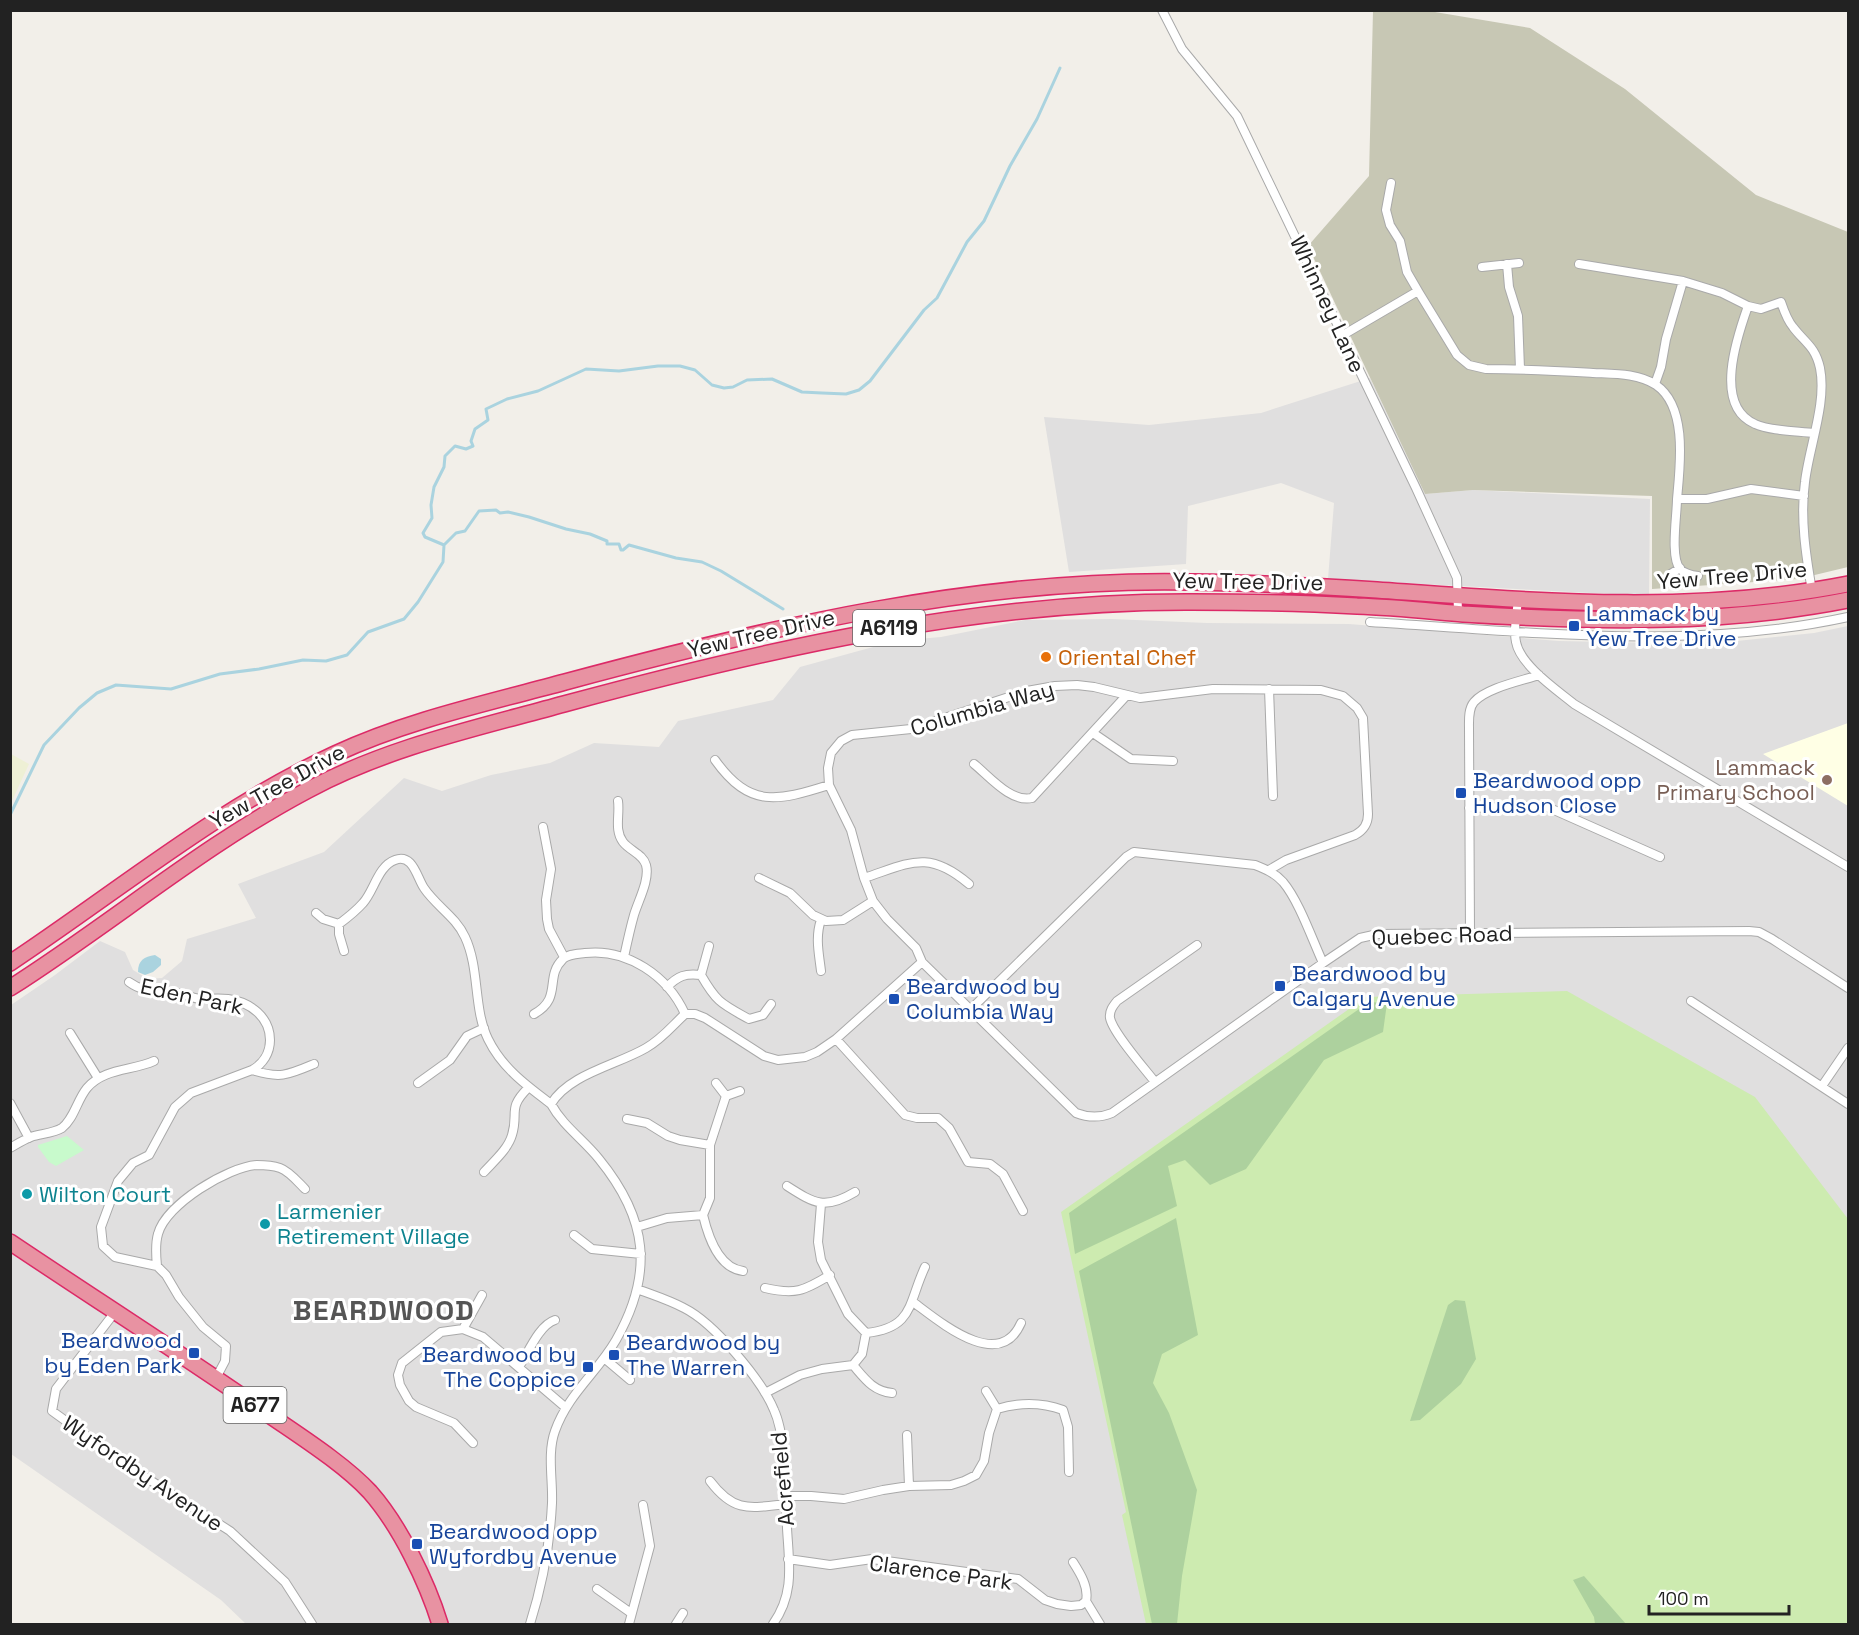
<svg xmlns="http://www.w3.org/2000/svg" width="1859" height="1635" viewBox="0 0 1859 1635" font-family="'Space Grotesk',sans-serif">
<rect width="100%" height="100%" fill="#f2efe9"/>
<!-- residential -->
<path fill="#e0dfdf" d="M1370 378 1425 494 1473 490 1650 499 1649 596 1328 579 1334 503 1281 483 1188 506 1186 564 1069 572 1044 417 1149 425 1261 413Z
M1112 619 1207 623 1349 624 1559 641 1708 644 1814 633 1848 626V1624H246L221 1600 11 1454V1005L55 975 100 941 125 952 133 970 148 979 162 978 182 961 187 939 256 918 238 884 324 852 404 778 442 791 491 775 550 763 594 743 659 747 678 721 773 700 800 667 895 641 941 637 1025 620Z"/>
<!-- education -->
<path fill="#ffffe5" d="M1848 723V806L1763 754Z"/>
<!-- construction -->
<path fill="#c7c7b4" d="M1373 11H1429L1530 28 1625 89 1756 195 1848 232V567L1798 579 1652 589V496L1473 490 1425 494 1308 246 1369 176Z"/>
<!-- farmland -->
<path fill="#eef0d5" d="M11 754 29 764 11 803Z"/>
<!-- grass -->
<path fill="#cdebb0" d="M1567 991 1755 1097 1848 1219V1624H1146L1122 1515 1126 1512 1061 1212 1366 997Z"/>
<!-- forest -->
<path fill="#add19e" d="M1369 1002 1387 1003 1383 1032 1324 1060 1246 1169 1210 1185 1185 1160 1168 1166 1177 1206 1075 1254 1069 1213Z
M1176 1218 1198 1335 1162 1354 1153 1383 1169 1413 1197 1490 1182 1576 1177 1624H1152L1079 1271Z
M1455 1300 1465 1301 1476 1359 1461 1384 1420 1420 1410 1421 1448 1305Z
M1584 1576 1626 1624H1595L1594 1617 1573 1580Z"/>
<!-- park -->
<path fill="#c8facc" d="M67 1136 84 1150 56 1166 49 1162 38 1147V1145Z"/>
<!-- water -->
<path fill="#aad3df" d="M155 955 161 959V965L153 972 145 975 138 972C138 960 144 957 155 955Z"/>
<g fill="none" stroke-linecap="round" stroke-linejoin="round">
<!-- stream -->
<path stroke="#aad3df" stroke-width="3" d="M444 545 425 537 423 533 432 518 431 505 434 487 444 467 445 456 455 446 466 449 473 446 471 441 475 429 488 420 486 409 507 399 538 391 586 369 619 371 658 366H680L695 370 712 385 724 388 733 387 747 380 772 379 802 392 822 393 846 394 859 390 870 381 924 310 937 298 967 242 984 221 1010 166 1037 119 1060 68
M10 815 44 745 79 708 97 693 116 685 171 689 220 674 259 669 303 660 326 661 347 655 368 632 404 619 418 602 443 562 444 545 456 533 465 531 479 511 496 510 500 513 508 512 529 517 566 529 590 534 607 541V544H619L621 550H623L629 545 676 558 702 562 721 571 783 609"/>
<defs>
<path id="street" d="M1162 10 1182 49 1237 116 1416 488 1457 578 1458 613
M1507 264 1509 287 1518 316 1520 369
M1579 264 1683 281 1722 293 1748 306 1761 309 1781 302C1784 311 1787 320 1793 327 1805 343 1815 346 1820 368 1827 403 1809 447 1805 482 1800 518 1806 556 1812 591
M1482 267 1519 263
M1418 291 1457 355 1469 365 1486 369C1522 369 1557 371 1593 373 1613 374 1638 373 1656 385 1688 407 1680 466 1677 499H1707L1751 489 1804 496
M1748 306C1737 337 1713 406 1755 424 1770 431 1797 431 1814 433
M1343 335 1418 291 1407 272 1400 241 1390 225 1386 210 1391 183
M1655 384 1661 367 1666 339 1683 281
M1677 499C1677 515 1670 557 1680 569 1685 574 1691 575 1698 576
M1669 575 1680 568
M1518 599C1517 613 1513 629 1516 642 1520 665 1557 690 1574 704L1848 867
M1370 622C1528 632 1692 651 1848 617
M1269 689 1273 796
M1093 733 1131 759 1173 761
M715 760C750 809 778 801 829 785
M974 764C989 776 1011 803 1032 798L1126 696
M618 801C620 815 614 830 623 842 630 851 643 854 646 865 650 880 638 901 634 915 630 929 627 943 624 957
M1469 808 1545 806 1660 857
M543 827 551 869 546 900 547 919 549 929 564 957
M1269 870 1286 860 1355 835C1364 830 1368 824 1368 814L1363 718 1357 708 1343 696 1321 690 1213 689 1140 698 1094 687 1077 685 1055 686 1027 691 911 729 852 735 841 741 831 753 828 768 829 785 851 830 864 878 873 901 887 919 916 948 922 962 1076 1113C1089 1118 1100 1118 1112 1113L1323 963 1360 938 1378 934 1749 931 1759 932 1772 939 1848 988
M759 878 790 893 813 915 826 921 843 920 873 901
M864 878C910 863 928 849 969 884
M316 913 323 919 339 924
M1470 933 1469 729C1469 721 1468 709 1474 702 1486 688 1521 681 1539 675
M344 951 339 934V924C347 918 356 911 363 903 374 891 378 866 395 860 413 853 417 878 424 888 436 906 456 917 465 937 480 969 473 1008 488 1039 502 1068 527 1086 551 1104
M821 971C819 954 815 937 821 920
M701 975 709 946
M129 982C144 993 155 990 173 992 182 993 190 998 200 999 209 999 218 998 228 999 250 1002 270 1017 270 1040 270 1053 263 1064 252 1070L191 1093 175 1107 149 1155 133 1163 118 1181 101 1227 103 1246 115 1257 157 1266 166 1275 179 1297 203 1327 226 1346 225 1361 216 1378
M667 987C678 976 685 973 701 975 717 1003 722 1004 749 1019L763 1015 771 1004
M1691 1001 1848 1104
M971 1009 1126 857 1134 852 1255 865C1265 869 1275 873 1283 882 1299 901 1312 939 1323 963
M534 1014C563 998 544 977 563 959 568 954 577 954 585 953 627 948 668 976 685 1014
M70 1033 98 1078
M836 1039 905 1115 917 1118H938L949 1128 968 1162 990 1164 1003 1174 1023 1211
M252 1070C280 1079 288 1075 314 1064
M1155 1082C1145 1069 1113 1033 1110 1018 1109 1011 1113 1006 1117 1001L1197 945
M418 1083 450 1060 467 1036 484 1028
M716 1083 726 1096 740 1091
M1822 1086 1848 1048
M10 1103 29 1138
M627 1119 647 1123 668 1136 680 1140 710 1145V1198L703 1215 667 1218 637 1227
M710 1145 726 1096
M10 1148C17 1144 23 1140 31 1137 40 1134 54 1133 62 1128 74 1119 77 1100 87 1088 104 1068 132 1071 154 1061
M484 1172C494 1161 508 1149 512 1135 519 1112 507 1109 528 1088
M787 1186C815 1204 825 1210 855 1192
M703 1215C708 1236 718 1268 743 1271
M574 1235 592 1249 641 1254
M157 1266C156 1256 155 1244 158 1234 166 1204 228 1167 257 1165 263 1165 274 1166 280 1168 289 1171 298 1182 305 1189
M765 1288C795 1295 804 1291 830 1275
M637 1289C653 1295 669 1300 684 1308 714 1323 761 1379 774 1410 787 1438 785 1495 787 1528 789 1564 795 1593 773 1624
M913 1302C939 1321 999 1373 1021 1323
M115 1312 56 1389 52 1411 131 1468 230 1531 285 1582 312 1624
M463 1329 482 1295
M866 1333C914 1328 908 1303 925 1267
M604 1358 630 1380
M853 1365C865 1379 873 1391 892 1393
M519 1367C528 1353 539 1325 555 1320
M986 1391 997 1409
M765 1393 800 1375 822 1369 853 1365 862 1354 866 1333 848 1314 821 1260 818 1242 821 1204
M907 1435 909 1486
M473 1443 454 1423 416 1407 409 1401 400 1385 398 1375 402 1363 441 1332 463 1329 483 1337 565 1407
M710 1481C734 1513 750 1508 786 1504
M786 1496H811L844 1499 883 1490 909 1486 951 1485 964 1481 976 1475 984 1461 989 1433 997 1409C1020 1402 1041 1402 1063 1410L1068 1427 1069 1472
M788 1559 830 1565 872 1559 1018 1579 1045 1600 1057 1604 1071 1606 1081 1605 1086 1601C1089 1587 1080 1573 1073 1562
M597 1589 631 1613
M1086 1601 1100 1624
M530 1624C542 1586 550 1544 552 1503 553 1480 547 1453 555 1431 568 1394 597 1373 616 1340 654 1273 648 1219 599 1159 584 1140 563 1126 551 1104 569 1074 617 1065 646 1048 662 1039 672 1026 685 1014H695L705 1018 764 1056 778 1060 805 1057 817 1052 836 1039 922 962
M629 1624 650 1546 643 1505
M676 1624 683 1613"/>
<path id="highway" d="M10 963C117 892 218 808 335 754 408 720 488 703 565 682 769 627 981 577 1193 582 1254 583 1316 586 1377 590 1534 601 1692 615 1848 584
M10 988C111 924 202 846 308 790 388 747 477 728 564 704 770 648 979 601 1192 602 1247 602 1302 603 1357 606 1392 607 1428 611 1463 614 1592 622 1722 625 1848 600
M10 1242C95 1299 181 1354 265 1412 298 1435 343 1463 370 1492 400 1526 427 1582 440 1624"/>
</defs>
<!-- street casing -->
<use href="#street" stroke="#a9a9a9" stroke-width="10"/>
<!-- highway casing -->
<use href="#highway" stroke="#dc2a67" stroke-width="18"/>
<!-- street -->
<use href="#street" stroke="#fff" stroke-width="8"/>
<!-- highway -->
<use href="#highway" stroke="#e892a2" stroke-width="15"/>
</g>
<!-- markers -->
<g fill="#1a4fb4" stroke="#fff" stroke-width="2">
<rect x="1568" y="620" width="12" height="12" rx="3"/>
<rect x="1455" y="787" width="12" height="12" rx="3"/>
<rect x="1274" y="980" width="12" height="12" rx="3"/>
<rect x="888" y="993" width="12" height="12" rx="3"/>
<rect x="188" y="1347" width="12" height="12" rx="3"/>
<rect x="608" y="1349" width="12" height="12" rx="3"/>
<rect x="582" y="1361" width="12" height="12" rx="3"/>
<rect x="411" y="1538" width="12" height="12" rx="3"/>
</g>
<circle fill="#e8710a" stroke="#fff" stroke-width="2" cx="1046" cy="657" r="6"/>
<circle fill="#8d6e63" stroke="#fff" stroke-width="2" cx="1827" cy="780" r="6"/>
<g fill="#0f9aa8" stroke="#fff" stroke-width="2">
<circle cx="27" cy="1194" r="6"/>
<circle cx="265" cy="1224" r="6"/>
</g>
<g text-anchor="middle" stroke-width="6" stroke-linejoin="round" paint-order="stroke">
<!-- shield labels -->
<g fill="#fff" stroke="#646464" stroke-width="1.5">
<rect x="853" y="610" width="72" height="36" rx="4.5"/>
<rect x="223.5" y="1387" width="63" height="36" rx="4.5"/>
</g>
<g font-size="21" font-weight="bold" fill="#222">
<text x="889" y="635">A6119</text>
<text x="255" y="1412">A677</text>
</g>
<!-- street labels -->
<g font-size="22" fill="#222" stroke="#fff">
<text transform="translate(1328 304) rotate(65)" y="8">Whinney Lane</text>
<text transform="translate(1732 575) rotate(-5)" y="8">Yew Tree Drive</text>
<text transform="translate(1248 581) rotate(1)" y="8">Yew Tree Drive</text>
<text transform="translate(761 633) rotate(-13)" y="8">Yew Tree Drive</text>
<text transform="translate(982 708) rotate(-16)" y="8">Columbia Way</text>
<text transform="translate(277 786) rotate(-29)" y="8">Yew Tree Drive</text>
<text transform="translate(1442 935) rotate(-2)" y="8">Quebec Road</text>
<text transform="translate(192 996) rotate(12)" y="8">Eden Park</text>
<text transform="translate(143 1473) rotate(34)" y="8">Wyfordby Avenue</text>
<text transform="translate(782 1479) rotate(-95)" y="8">Acrefield</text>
<text transform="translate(941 1572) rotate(8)" y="8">Clarence Park</text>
</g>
<!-- transit labels -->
<g font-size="22" fill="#164399" stroke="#fff" text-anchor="start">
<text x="1586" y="621">Lammack by<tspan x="1586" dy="25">Yew Tree Drive</tspan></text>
<text x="1473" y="788">Beardwood opp<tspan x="1473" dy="25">Hudson Close</tspan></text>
<text x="1292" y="981">Beardwood by<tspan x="1292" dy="25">Calgary Avenue</tspan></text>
<text x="906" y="994">Beardwood by<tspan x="906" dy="25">Columbia Way</tspan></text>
<text x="182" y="1348" text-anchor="end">Beardwood<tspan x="182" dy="25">by Eden Park</tspan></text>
<text x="626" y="1350">Beardwood by<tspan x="626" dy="25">The Warren</tspan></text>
<text x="576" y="1362" text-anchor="end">Beardwood by<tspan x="576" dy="25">The Coppice</tspan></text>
<text x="429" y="1539">Beardwood opp<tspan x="429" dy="25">Wyfordby Avenue</tspan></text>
</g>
<!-- food labels -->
<g font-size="22" fill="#c56008" stroke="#fff" text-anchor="start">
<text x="1058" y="665">Oriental Chef</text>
</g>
<!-- education labels -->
<g font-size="22" fill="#785e54" stroke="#fff" text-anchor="end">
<text x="1815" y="775">Lammack<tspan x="1815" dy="25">Primary School</tspan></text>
</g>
<!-- culture labels -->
<g font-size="22" fill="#0d838f" stroke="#fff" text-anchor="start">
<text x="39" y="1202">Wilton Court</text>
<text x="277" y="1219">Larmenier<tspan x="277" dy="25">Retirement Village</tspan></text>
</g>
<!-- district labels -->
<g font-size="28" font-weight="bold" letter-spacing="1.5" fill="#555" stroke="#fff">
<text x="384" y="1320">BEARDWOOD</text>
</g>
</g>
<!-- border -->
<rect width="1859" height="1635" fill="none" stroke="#222222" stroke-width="24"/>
<!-- scale -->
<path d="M1649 1605v9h140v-9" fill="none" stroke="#222222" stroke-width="3"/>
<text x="1658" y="1605" font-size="18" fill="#222222" stroke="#ffffff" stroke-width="4.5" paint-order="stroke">100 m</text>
</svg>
